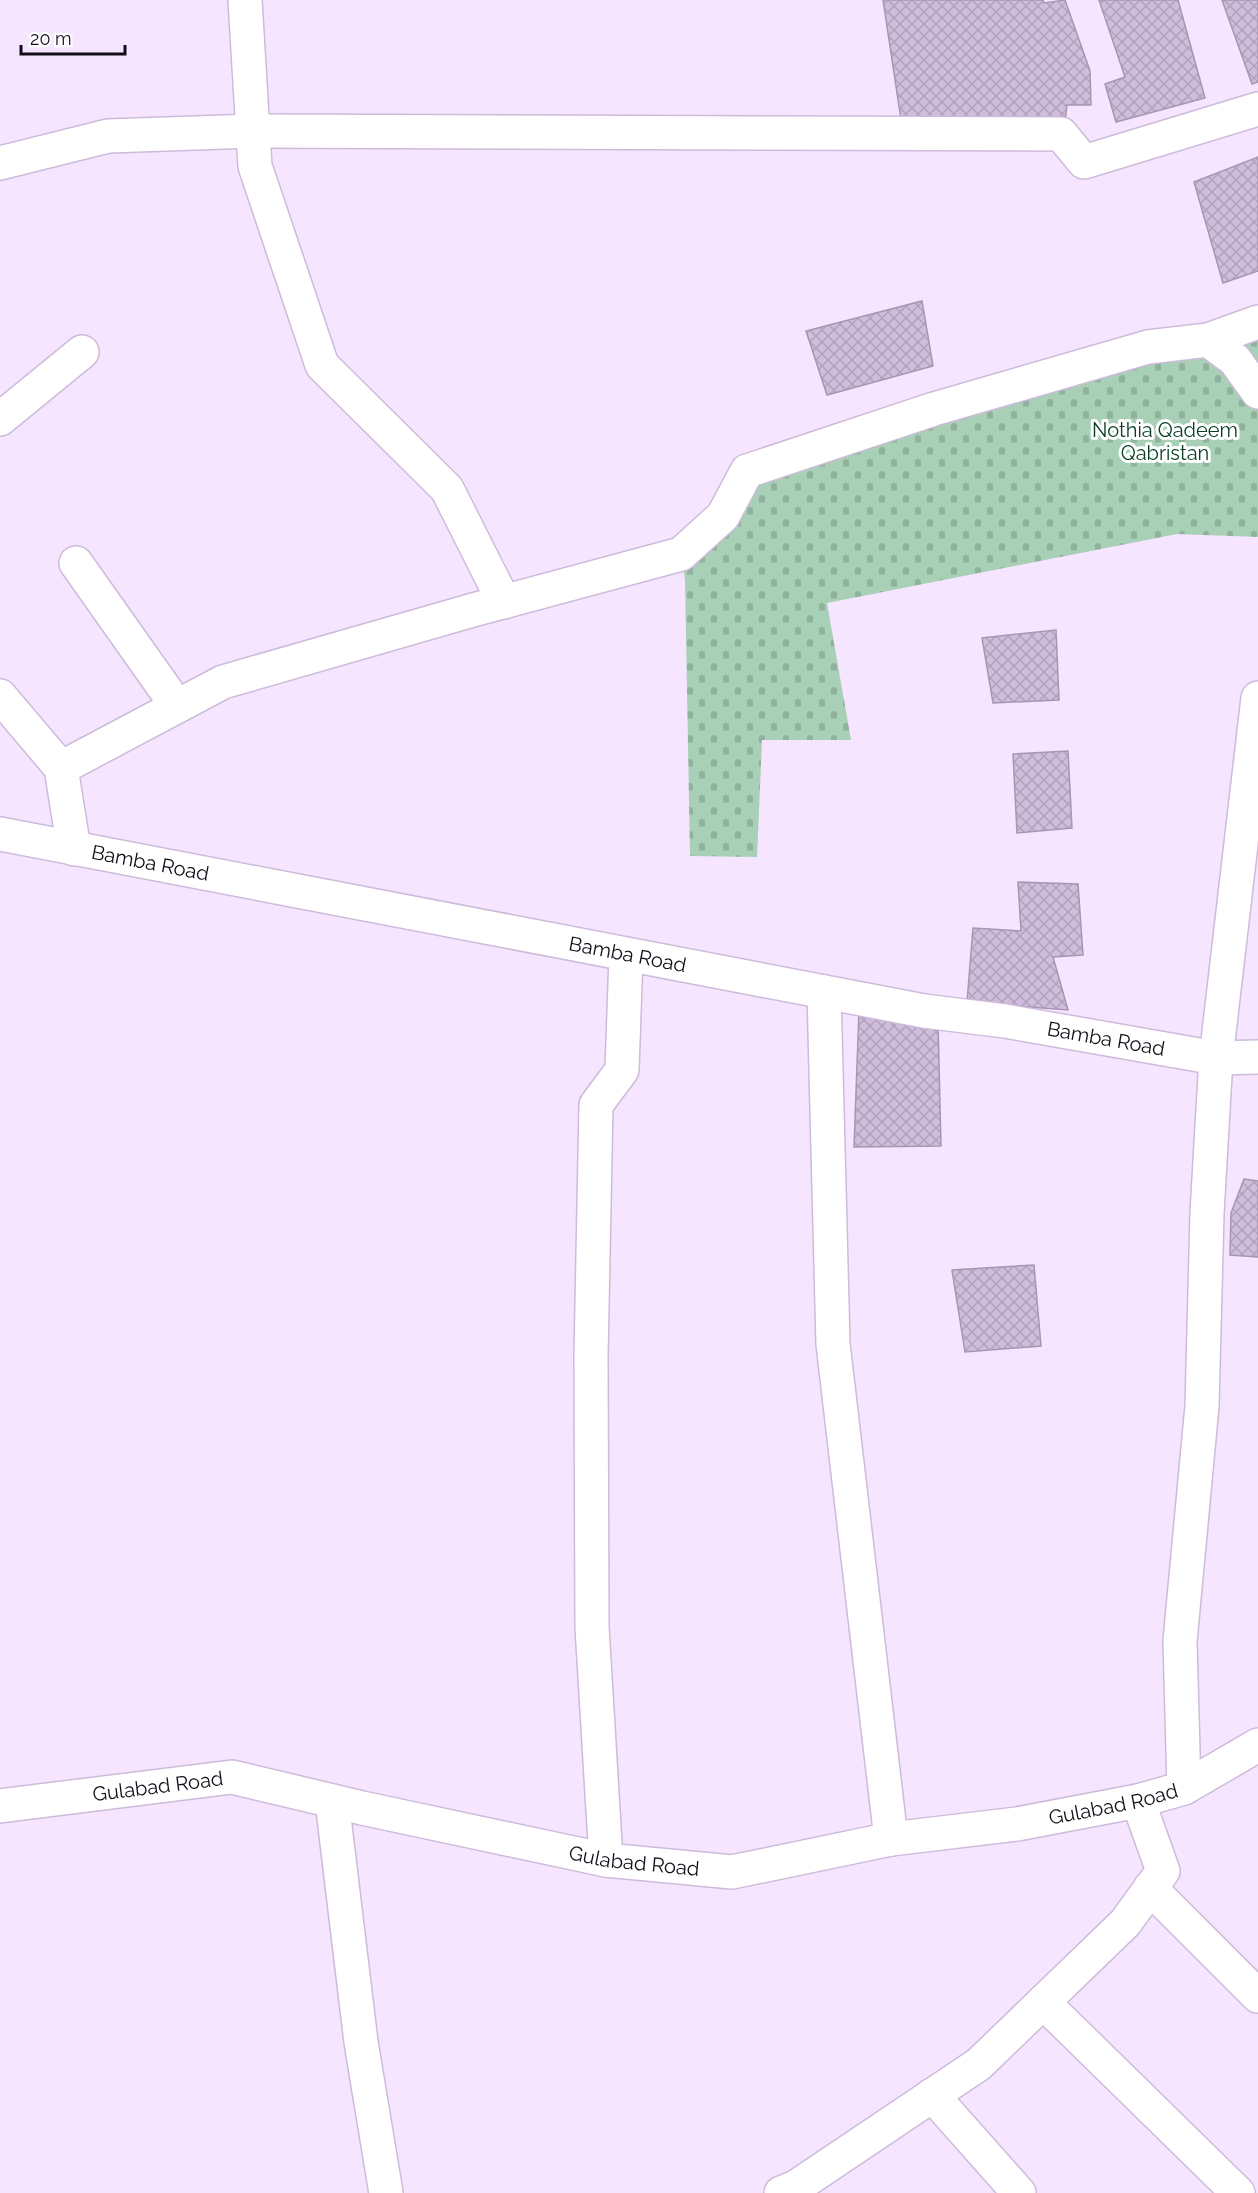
<svg xmlns="http://www.w3.org/2000/svg" width="1258" height="2193" viewBox="0 0 1258 2193" font-family="Raleway,sans-serif">
<defs>
<pattern id="cemetery-stones" width="16" height="16" patternUnits="userSpaceOnUse" patternTransform="scale(1.5)"><rect width="16" height="16" fill="#a8d0b6"/><path d="M2 7V4a2 2 0 0 1 4 0v3zM10 15v-3a2 2 0 0 1 4 0v3z" fill="#90b19c"/></pattern>
<pattern id="building-cross-hatch" width="8" height="8" patternUnits="userSpaceOnUse" patternTransform="scale(1.5)"><rect width="8" height="8" fill="#d0bddc"/><path d="M0 0l8 8M0 8l8-8" fill="none" stroke="#b2a1bc"/></pattern>
</defs>
<rect width="100%" height="100%" fill="#f5e5ff"/>
<!-- cemetery -->
<path fill="url(#cemetery-stones)" d="M1258 322V537L1177 534 827 603 851 740H762L757 857 690 856 685 579 681 554 747 471Z"/>
<!-- building -->
<path fill="url(#building-cross-hatch)" stroke="#a895b3" stroke-width="1.5" d="M883 0H1043L1044 3 1065 0 1090 71 1091 105H1067L1064 129 902 126Z
M1099 0H1178L1205 98 1116 122 1105 84 1125 77Z
M1222 0H1258V82L1252 84Z
M1258 157V271L1223 283 1194 182Z
M922 301 933 366 827 395 806 331Z
M1056 630 1059 700 993 703 982 638Z
M1068 751 1072 828 1017 833 1013 754Z
M1018 882 1078 884 1083 955 1053 957 1068 1010 967 1002 973 928 1021 931Z
M859 1011 938 1022 941 1146 854 1147Z
M1244 1179 1258 1181V1257L1230 1255 1231 1213Z
M1034 1265 1041 1346 965 1352 952 1270Z"/>
<g fill="none" stroke-linecap="round" stroke-linejoin="round">
<defs>
<g id="street">
<path d="M245 0 255 166 322 365 447 489 504 602"/>
<path d="M0 163 108 136 253 131 1061 134 1084 162 1258 109"/>
<path d="M1208 340 1235 360 1258 392"/>
<path d="M0 419 82 352"/>
<path d="M76 563 177 706"/>
<path d="M0 696 61 768 74 849"/>
<path d="M61 768 223 682 473 610 681 554 723 516 747 471 934 409 1148 347 1208 340 1258 322"/>
<path id="s1" d="M0 834 924 1011 1005 1021 1216 1058 1258 1057"/>
<path d="M824 992 833 1344 891 1839"/>
<path d="M1184 1788 1180 1641 1202 1406 1207 1213 1216 1058 1258 698"/>
<path d="M332 1801 361 2042 386 2193"/>
<path d="M606 1860 592 1627 591 1356 596 1105 622 1070 626 955"/>
<path d="M1150 1888 1258 1996"/>
<path d="M1043 2002 1238 2193"/>
<path d="M932 2095 1019 2193"/>
</g>
<g id="secondary">
<path id="s2" d="M0 1806 232 1777 362 1808 606 1860 732 1872 891 1839 1017 1824 1138 1801 1184 1788 1258 1745"/>
<path d="M781 2193 796 2187 979 2064 1125 1923 1163 1871 1138 1801"/>
</g>
</defs>
<!-- street casing -->
<use href="#street" stroke="#cebbda" stroke-width="36"/>
<!-- secondary casing -->
<use href="#secondary" stroke="#cebbda" stroke-width="36"/>
<!-- street -->
<use href="#street" stroke="#fff" stroke-width="33"/>
<!-- secondary -->
<use href="#secondary" stroke="#fff" stroke-width="33"/>
</g>
<g text-anchor="middle" stroke-width="6" stroke-linejoin="round" paint-order="stroke">
<!-- park labels -->
<g font-size="20" fill="#0b4027" stroke="#fff">
<text x="1165" y="437">Nothia Qadeem<tspan x="1165" dy="23">Qabristan</tspan></text>
</g>
<!-- street labels -->
<g font-size="20" fill="#140d18" stroke="#fff">
<text dy="7" stroke="none"><textPath href="#s1" startOffset="153">Bamba Road</textPath></text>
<text dy="7" stroke="none"><textPath href="#s1" startOffset="639">Bamba Road</textPath></text>
<text dy="7" stroke="none"><textPath href="#s1" startOffset="1125">Bamba Road</textPath></text>
<text dy="7" stroke="none"><textPath href="#s2" startOffset="159">Gulabad Road</textPath></text>
<text dy="7" stroke="none"><textPath href="#s2" startOffset="1131">Gulabad Road</textPath></text>
<text dy="7" stroke="none"><textPath href="#s2" startOffset="645">Gulabad Road</textPath></text>
</g>
</g>
<!-- scale -->
<path d="M21 45v9h104v-9" fill="none" stroke="#140d18" stroke-width="3"/>
<text x="30" y="45" font-size="18" fill="#140d18" stroke="#ffffff" stroke-width="4.5" paint-order="stroke">20 m</text>
</svg>
